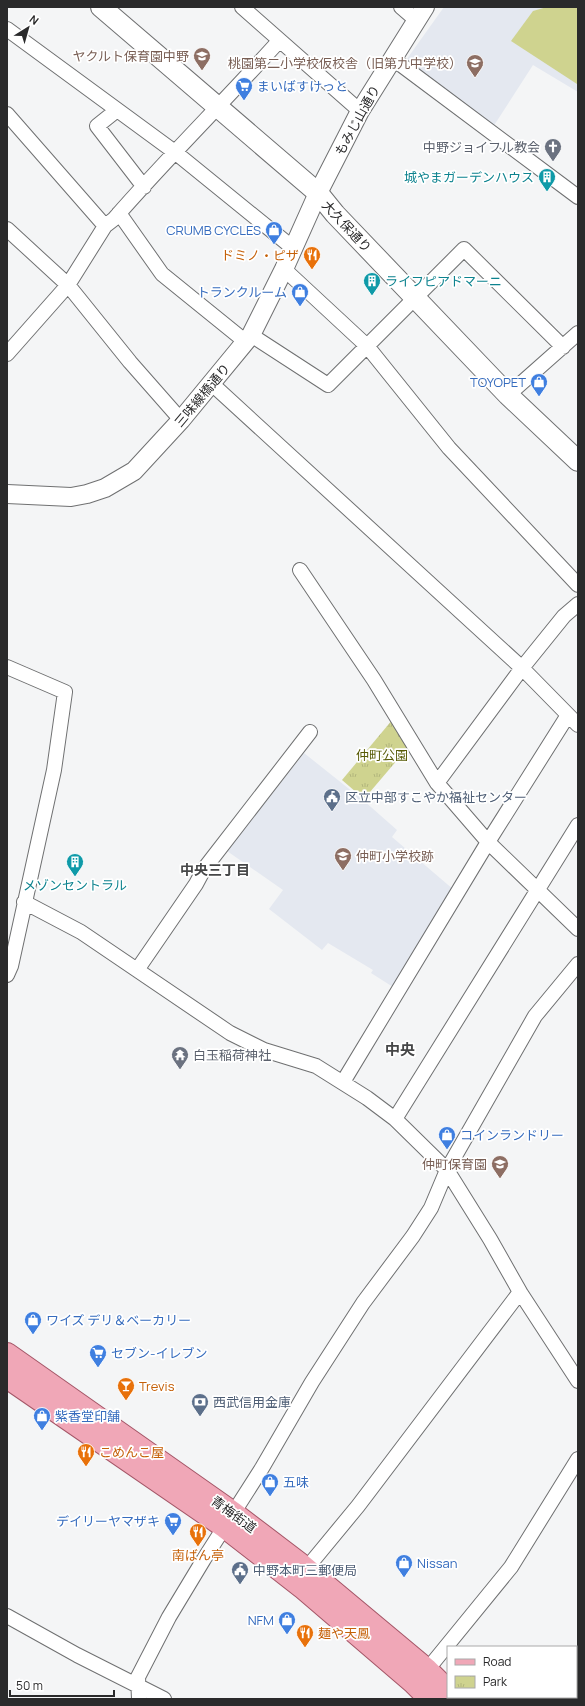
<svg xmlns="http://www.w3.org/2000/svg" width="585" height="1706" viewBox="0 0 585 1706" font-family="Manrope,'Noto Sans JP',sans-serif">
<defs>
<pattern id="park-tufts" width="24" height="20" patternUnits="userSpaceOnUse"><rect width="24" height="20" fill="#cfd38f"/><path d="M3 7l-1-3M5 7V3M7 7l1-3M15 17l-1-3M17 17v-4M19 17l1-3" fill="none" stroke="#b2b57c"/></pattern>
</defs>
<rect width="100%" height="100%" fill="#f4f5f6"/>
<!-- built -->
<path fill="#e4e8f0" d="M444 7H578V92L533 65 493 127 404 63Z
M304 753 363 800 397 830 392 837 454 890 393 987 371 973 373 970 328 943 322 950 269 909 283 890 227 851Z"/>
<!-- grass -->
<path fill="#cfd38f" d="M547 7H578L577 84 511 41 533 11Z"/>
<!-- park -->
<path fill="url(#park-tufts)" d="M393 719 410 745 364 799 342 780Z"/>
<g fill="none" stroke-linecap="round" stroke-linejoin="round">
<defs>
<path id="minor" d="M242 7 360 111
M401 7 416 20
M7 29 176 153 293 248
M391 63 400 64 578 197
M117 110 97 126 144 187
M7 114 105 226
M119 213 162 274 246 342
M7 229 68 285 130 362 181 420
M284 269 367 346 449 448 578 585
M251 335 328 385 464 249 563 347
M7 354 68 285 105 226 114 219C167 158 225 101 279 41
M212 384 522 668 578 725
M508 395 578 333
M300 570 374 680 437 783 488 842 578 929
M7 667 65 692 54 770 11 966 7 975
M437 783 522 668 564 616 578 604
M24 902 81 932 230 1033 264 1050 316 1066 367 1098 395 1119 447 1170 490 1239 520 1292 578 1381
M137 970 196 884 204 869 310 732
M343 1082 488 842 568 715
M395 1119 578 825
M306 1569 358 1506 520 1292
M7 1616 77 1655 164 1699
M427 1670 511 1567 578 1459
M139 1699 138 1677 169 1617 204 1559 262 1468 312 1382 363 1303 413 1236 431 1208 447 1170 535 1016 578 964"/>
<path id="tertiary" d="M7 494 71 497 87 494 105 488 134 471 181 420 251 335 284 269 318 193 360 111 425 7"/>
<path id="secondary" d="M101 7 318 193 335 214 508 395 578 461"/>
<path id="primary" d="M7 1354 233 1513 300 1564 427 1670 448 1691
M7 1377 225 1527 302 1587 414 1683 430 1699"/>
</defs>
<!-- minor casing -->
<use href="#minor" stroke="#6f7071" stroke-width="16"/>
<!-- tertiary casing -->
<use href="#tertiary" stroke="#6f7071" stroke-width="20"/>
<!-- secondary casing -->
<use href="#secondary" stroke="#6f7071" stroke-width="22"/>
<!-- primary casing -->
<use href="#primary" stroke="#a45667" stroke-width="24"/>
<!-- minor -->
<use href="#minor" stroke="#fff" stroke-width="14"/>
<!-- tertiary -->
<use href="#tertiary" stroke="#fff" stroke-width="18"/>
<!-- secondary -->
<use href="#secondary" stroke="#fff" stroke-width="20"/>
<!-- primary -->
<use href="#primary" stroke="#f0a7b7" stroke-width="22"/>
</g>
<!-- icons -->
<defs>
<symbol id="school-pin" viewBox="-11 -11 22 30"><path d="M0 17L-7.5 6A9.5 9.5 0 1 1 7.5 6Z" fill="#8d6e63" stroke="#fff"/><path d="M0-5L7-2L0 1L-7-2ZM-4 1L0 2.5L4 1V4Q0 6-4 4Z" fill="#fff"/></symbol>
<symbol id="supermarket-pin" viewBox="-11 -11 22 30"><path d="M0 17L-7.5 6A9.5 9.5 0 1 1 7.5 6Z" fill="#3f7fe0" stroke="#fff"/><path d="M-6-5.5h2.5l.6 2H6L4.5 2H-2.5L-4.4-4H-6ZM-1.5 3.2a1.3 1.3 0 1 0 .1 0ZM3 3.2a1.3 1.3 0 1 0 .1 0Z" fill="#fff"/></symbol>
<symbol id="church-pin" viewBox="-11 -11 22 30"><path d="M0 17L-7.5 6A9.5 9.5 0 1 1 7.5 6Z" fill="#6b7280" stroke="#fff"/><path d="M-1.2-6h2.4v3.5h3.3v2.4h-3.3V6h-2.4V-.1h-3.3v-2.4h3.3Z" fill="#fff"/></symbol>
<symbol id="building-pin" viewBox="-11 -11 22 30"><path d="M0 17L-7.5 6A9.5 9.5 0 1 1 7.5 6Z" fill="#0f9aa8" stroke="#fff"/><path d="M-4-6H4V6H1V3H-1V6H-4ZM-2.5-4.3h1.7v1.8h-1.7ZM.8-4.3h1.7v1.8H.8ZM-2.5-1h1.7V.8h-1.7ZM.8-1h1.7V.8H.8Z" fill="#fff"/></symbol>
<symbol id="shop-pin" viewBox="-11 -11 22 30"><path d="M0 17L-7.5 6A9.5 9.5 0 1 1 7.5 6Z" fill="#3f7fe0" stroke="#fff"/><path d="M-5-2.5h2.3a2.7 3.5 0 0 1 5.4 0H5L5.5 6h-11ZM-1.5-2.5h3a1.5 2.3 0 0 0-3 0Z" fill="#fff"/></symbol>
<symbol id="restaurant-pin" viewBox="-11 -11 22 30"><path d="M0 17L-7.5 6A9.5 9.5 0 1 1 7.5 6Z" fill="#e8710a" stroke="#fff"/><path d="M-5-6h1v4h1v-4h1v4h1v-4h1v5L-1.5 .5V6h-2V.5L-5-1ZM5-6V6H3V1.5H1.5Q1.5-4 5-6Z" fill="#fff"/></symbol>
<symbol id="civic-pin" viewBox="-11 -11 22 30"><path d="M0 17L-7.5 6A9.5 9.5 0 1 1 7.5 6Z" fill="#5c6f8a" stroke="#fff"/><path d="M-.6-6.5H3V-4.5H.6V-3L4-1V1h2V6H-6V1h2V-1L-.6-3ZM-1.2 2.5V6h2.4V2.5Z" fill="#fff"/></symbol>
<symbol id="temple-pin" viewBox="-11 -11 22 30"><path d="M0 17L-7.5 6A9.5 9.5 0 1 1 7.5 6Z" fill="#6b7280" stroke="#fff"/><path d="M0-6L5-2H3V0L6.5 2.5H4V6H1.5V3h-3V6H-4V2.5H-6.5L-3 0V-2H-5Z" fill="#fff"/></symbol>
<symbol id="bar-pin" viewBox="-11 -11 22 30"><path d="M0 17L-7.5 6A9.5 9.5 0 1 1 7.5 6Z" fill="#e8710a" stroke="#fff"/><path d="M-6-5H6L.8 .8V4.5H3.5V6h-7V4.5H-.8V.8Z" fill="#fff"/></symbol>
<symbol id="bank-pin" viewBox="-11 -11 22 30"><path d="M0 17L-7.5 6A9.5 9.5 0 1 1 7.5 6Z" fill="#5c6f8a" stroke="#fff"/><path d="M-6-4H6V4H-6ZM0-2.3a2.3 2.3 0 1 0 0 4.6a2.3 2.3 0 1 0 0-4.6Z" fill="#fff"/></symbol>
</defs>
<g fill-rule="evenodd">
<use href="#school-pin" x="192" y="46" width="20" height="27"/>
<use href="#school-pin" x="465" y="53" width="20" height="27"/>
<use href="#supermarket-pin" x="234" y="76" width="20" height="27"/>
<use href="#church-pin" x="543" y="137" width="20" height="27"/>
<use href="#building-pin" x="537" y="167" width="20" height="27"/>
<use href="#shop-pin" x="264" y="220" width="20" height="27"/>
<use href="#restaurant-pin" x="302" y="245" width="20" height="27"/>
<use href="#building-pin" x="362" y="271" width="20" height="27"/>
<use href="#shop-pin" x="290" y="282" width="20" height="27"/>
<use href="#shop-pin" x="529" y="372" width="20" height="27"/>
<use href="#civic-pin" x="322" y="787" width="20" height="27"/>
<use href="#school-pin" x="333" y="846" width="20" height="27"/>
<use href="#building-pin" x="65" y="852" width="20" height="27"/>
<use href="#temple-pin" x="170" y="1045" width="20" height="27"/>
<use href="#shop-pin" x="437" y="1125" width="20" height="27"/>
<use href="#school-pin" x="490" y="1154" width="20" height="27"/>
<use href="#shop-pin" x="23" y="1310" width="20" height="27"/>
<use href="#supermarket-pin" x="88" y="1343" width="20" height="27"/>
<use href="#bar-pin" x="116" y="1376" width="20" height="27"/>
<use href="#bank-pin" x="190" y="1392" width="20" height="27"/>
<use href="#shop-pin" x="32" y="1406" width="20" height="27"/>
<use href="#restaurant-pin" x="76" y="1442" width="20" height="27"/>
<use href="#shop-pin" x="260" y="1472" width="20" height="27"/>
<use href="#supermarket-pin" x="163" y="1511" width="20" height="27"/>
<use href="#restaurant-pin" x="188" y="1522" width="20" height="27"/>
<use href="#shop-pin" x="394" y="1553" width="20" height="27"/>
<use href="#civic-pin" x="230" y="1560" width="20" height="27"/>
<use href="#shop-pin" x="277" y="1610" width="20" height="27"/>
<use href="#restaurant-pin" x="295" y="1623" width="20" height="27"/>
</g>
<g text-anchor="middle" stroke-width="3.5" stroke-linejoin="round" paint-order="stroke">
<!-- education labels -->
<g font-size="13" fill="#785e54" stroke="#fff" text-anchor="end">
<text x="189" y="61">ヤクルト保育園中野</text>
<text x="462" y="68">桃園第二小学校仮校舎（旧第九中学校）</text>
<text x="356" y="861" text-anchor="start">仲町小学校跡</text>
<text x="487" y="1169">仲町保育園</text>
</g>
<!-- shop labels -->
<g font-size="13" fill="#366cbe" stroke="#fff" text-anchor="start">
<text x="257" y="91">まいばすけっと</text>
<text x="261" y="235" text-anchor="end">CRUMB CYCLES</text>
<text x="287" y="297" text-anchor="end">トランクルーム</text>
<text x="526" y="387" text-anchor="end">TOYOPET</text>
<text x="460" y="1140">コインランドリー</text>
<text x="46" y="1325">ワイズ デリ＆ベーカリー</text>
<text x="111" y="1358">セブン-イレブン</text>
<text x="55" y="1421">紫香堂印舗</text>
<text x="283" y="1487">五味</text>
<text x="160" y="1526" text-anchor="end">デイリーヤマザキ</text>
<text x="417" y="1568">Nissan</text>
<text x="274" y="1625" text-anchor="end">NFM</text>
</g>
<!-- street labels -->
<g font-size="13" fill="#2a2a2b" stroke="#fff">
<text transform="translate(357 120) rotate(-61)" y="5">もみじ山通り</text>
<text transform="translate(347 226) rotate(47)" y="5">大久保通り</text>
<text transform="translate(202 395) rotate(-50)" y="5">三味線橋通り</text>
<text transform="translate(234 1514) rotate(36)" y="5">青梅街道</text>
</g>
<!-- worship labels -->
<g font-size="13" fill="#5b616d" stroke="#fff" text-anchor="end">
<text x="540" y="152">中野ジョイフル教会</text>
<text x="193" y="1060" text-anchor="start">白玉稲荷神社</text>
</g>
<!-- culture labels -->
<g font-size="13" fill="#0d838f" stroke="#fff" text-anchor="end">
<text x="534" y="182">城やまガーデンハウス</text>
<text x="385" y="286" text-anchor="start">ライフピアドマーニ</text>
<text x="75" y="890" text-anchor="middle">メゾンセントラル</text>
</g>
<!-- food labels -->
<g font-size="13" fill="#c56008" stroke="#fff" text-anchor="start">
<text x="299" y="260" text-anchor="end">ドミノ・ピザ</text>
<text x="139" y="1391">Trevis</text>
<text x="99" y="1457">こめんこ屋</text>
<text x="198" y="1560" text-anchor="middle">南ばん亭</text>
<text x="318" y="1638">麺や天鳳</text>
</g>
<!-- park labels -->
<g font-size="13" fill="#595c08" stroke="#fff">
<text x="382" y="760">仲町公園</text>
</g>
<!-- service labels -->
<g font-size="13" fill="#4e5e75" stroke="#fff" text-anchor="start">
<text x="345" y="802">区立中部すこやか福祉センター</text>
<text x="213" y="1407">西武信用金庫</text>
<text x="253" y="1575">中野本町三郵便局</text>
</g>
<!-- neighbourhood labels -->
<g font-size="14" font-weight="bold" fill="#464748" stroke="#fff">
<text x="215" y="875">中央三丁目</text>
</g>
<!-- quarter labels -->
<g font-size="15" font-weight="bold" fill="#464748" stroke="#fff">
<text x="400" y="1055">中央</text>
</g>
</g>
<!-- border -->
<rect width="585" height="1706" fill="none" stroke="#2a2a2b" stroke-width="16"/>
<!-- legend -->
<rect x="447" y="1646" width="130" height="52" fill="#ffffff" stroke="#aaaaaa"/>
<rect x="455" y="1659" width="20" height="6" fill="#f0a7b7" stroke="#aaaaaa"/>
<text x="483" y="1666" font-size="12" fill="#2a2a2b">Road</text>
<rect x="455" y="1676" width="20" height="12" fill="url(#park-tufts)" stroke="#aaaaaa"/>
<text x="483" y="1686" font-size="12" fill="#2a2a2b">Park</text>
<!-- north arrow -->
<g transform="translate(28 28) rotate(37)" stroke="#ffffff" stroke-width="3" paint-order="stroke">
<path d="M0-3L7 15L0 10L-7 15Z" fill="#2a2a2b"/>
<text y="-6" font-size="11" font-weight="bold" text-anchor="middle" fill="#2a2a2b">N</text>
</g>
<!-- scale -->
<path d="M10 1690v6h104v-6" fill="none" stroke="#2a2a2b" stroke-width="2"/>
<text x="16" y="1690" font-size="12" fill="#2a2a2b" stroke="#ffffff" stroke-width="3" paint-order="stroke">50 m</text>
</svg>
